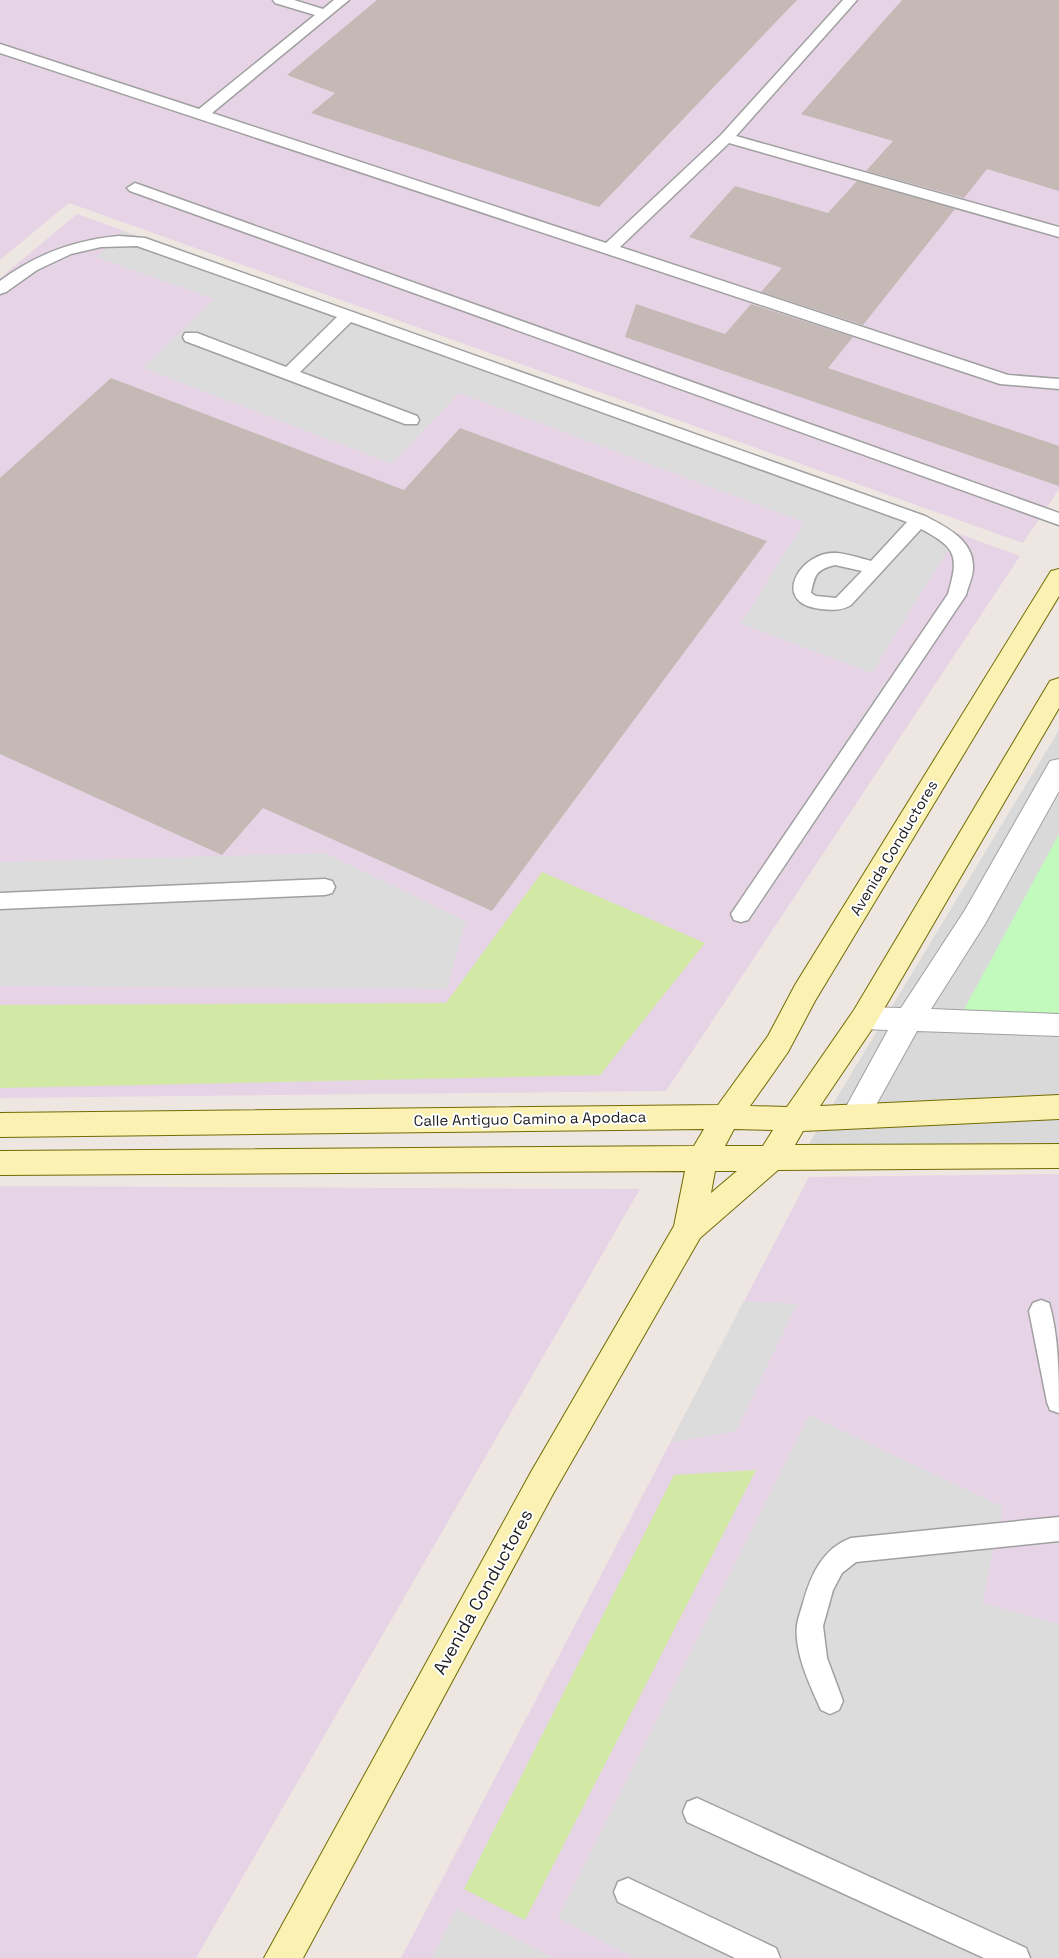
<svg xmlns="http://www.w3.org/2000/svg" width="1059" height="1958" viewBox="0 0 1059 1958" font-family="'Space Grotesk',sans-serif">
<rect width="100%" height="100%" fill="#eee7e1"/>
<!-- residential -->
<path fill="#dad9d9" d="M1059 730V1144L807 1147Z"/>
<!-- industrial -->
<path fill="#e7d3e6" d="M0 0H1059V489L1023 543 69 203 0 260Z
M77 214 1020 556 666 1091 0 1098V278Z
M1059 1174V1958H401L809 1177Z
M0 1186 640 1189 196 1958H0Z"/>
<!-- grass -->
<path fill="#d2e9a6" d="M542 872 705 943 600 1075 0 1088V1005L446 1003Z
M756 1470 525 1920 464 1889 674 1475Z"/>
<!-- park -->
<path fill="#c2f9bc" d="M1059 834V1014L960 1017Z"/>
<!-- parking -->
<path fill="#dcdcdc" d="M123 231 958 533 872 673 741 624 804 522 459 393 392 464 143 368 214 299 96 257Z
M325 853 466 921 447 989 0 986V862Z
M744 1301 797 1304 736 1431 670 1443Z
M809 1415 1003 1507 982 1603 1059 1624V1958H634L558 1918Z
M456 1909 554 1958H432Z"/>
<!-- building -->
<path fill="#c5b9b5" d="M377 0H797L599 207 311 113 335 93 287 75Z
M902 0H1059V191L987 169 964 198 866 171 893 141 801 114Z
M857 181 955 209 863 325 761 292 782 268 689 237 735 186 828 213Z
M636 304 725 334 751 304 853 337 828 368 1059 446V486L625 337Z
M111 378 404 490 460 428 767 541 492 911 263 808 222 855 0 754V478Z"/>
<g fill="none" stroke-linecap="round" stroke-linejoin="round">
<defs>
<path id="lane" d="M273 0H294L323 9 334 0H349L212 113 606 243 721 135 843 0H857L736 136 1059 227V237L729 143 620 247 1008 375 1059 379V389L1000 384 0 53V44L199 109 315 15 275 3Z
M135 183 1059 513V525L130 191 127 188Z
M119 236 145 238 925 516C946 527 974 540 973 568 973 577 968 586 966 595L748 920 741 922 734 920 731 914 948 594C959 556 957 548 921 529L851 605C841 611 833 610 821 609 769 604 800 550 837 553 848 554 860 558 871 561L907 522 351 322 300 372 417 416 419 420 417 424H405L185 341 183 337 185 333H197L286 367 337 317 137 246 101 247 71 254 37 270 6 292 0 294V281C36 254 75 240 119 236ZM835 565 862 571 836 598 816 596 811 593C815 574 816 570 835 565Z
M325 879 332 881 335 887 332 893 325 895 0 909V893Z
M1041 1300 1049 1303C1059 1336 1059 1378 1059 1413L1050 1410 1047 1402 1029 1311 1033 1303Z
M1059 1517V1541L856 1562 842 1573 833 1590 823 1626 827 1658 843 1701 839 1710 830 1714 821 1710C810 1685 794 1653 797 1625 798 1618 801 1610 803 1603 811 1575 822 1549 851 1538Z
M697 1798 1026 1948 1030 1958H984L687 1822 683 1812 687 1802Z
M628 1878 776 1948 780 1958H735L618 1902 614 1892 618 1882Z"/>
<path id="street" d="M1059 759V791L985 924 931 1009 1059 1014V1036L917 1031 865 1125 855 1128 845 1125 841 1116 888 1030 864 1029 854 1026 850 1018 854 1010 864 1007 901 1008 965 910 1050 761Z"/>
<path id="secondary" d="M1059 569V596L815 1001 788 1052 750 1106 787 1107 854 1010 1050 681 1059 678V708L874 1026 820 1106 1059 1095V1119L803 1131 795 1145 1059 1144V1168L778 1170 700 1238 553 1494 303 1958H264L531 1472 674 1226 685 1171 0 1175V1151L694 1146 704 1129 0 1137V1113L718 1105 768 1036 795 985 1051 571ZM734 1129 773 1130 763 1146H725ZM715 1171H737L711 1193Z"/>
</defs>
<!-- lane casing -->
<use href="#lane" stroke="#a0a0a0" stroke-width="3"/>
<!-- street casing -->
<use href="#street" stroke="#a0a0a0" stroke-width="2"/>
<!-- secondary casing -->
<use href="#secondary" stroke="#726c04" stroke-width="2"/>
<!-- lane -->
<use href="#lane" fill="#fff" fill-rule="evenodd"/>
<!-- street -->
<use href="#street" fill="#fff" fill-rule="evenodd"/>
<!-- secondary -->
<use href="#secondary" fill="#faf1b3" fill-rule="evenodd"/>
</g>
<g text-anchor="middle" stroke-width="4" stroke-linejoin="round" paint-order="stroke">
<!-- street labels -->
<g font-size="15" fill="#1c1c1c" stroke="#fff">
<text transform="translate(894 848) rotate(-59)" y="5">Avenida Conductores</text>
<text transform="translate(530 1119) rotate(-1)" y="5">Calle Antiguo Camino a Apodaca</text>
</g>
<!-- near-street labels -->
<g font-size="18" fill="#1c1c1c" stroke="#fff">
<text transform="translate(483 1592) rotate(-61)" y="6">Avenida Conductores</text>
</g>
</g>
</svg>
